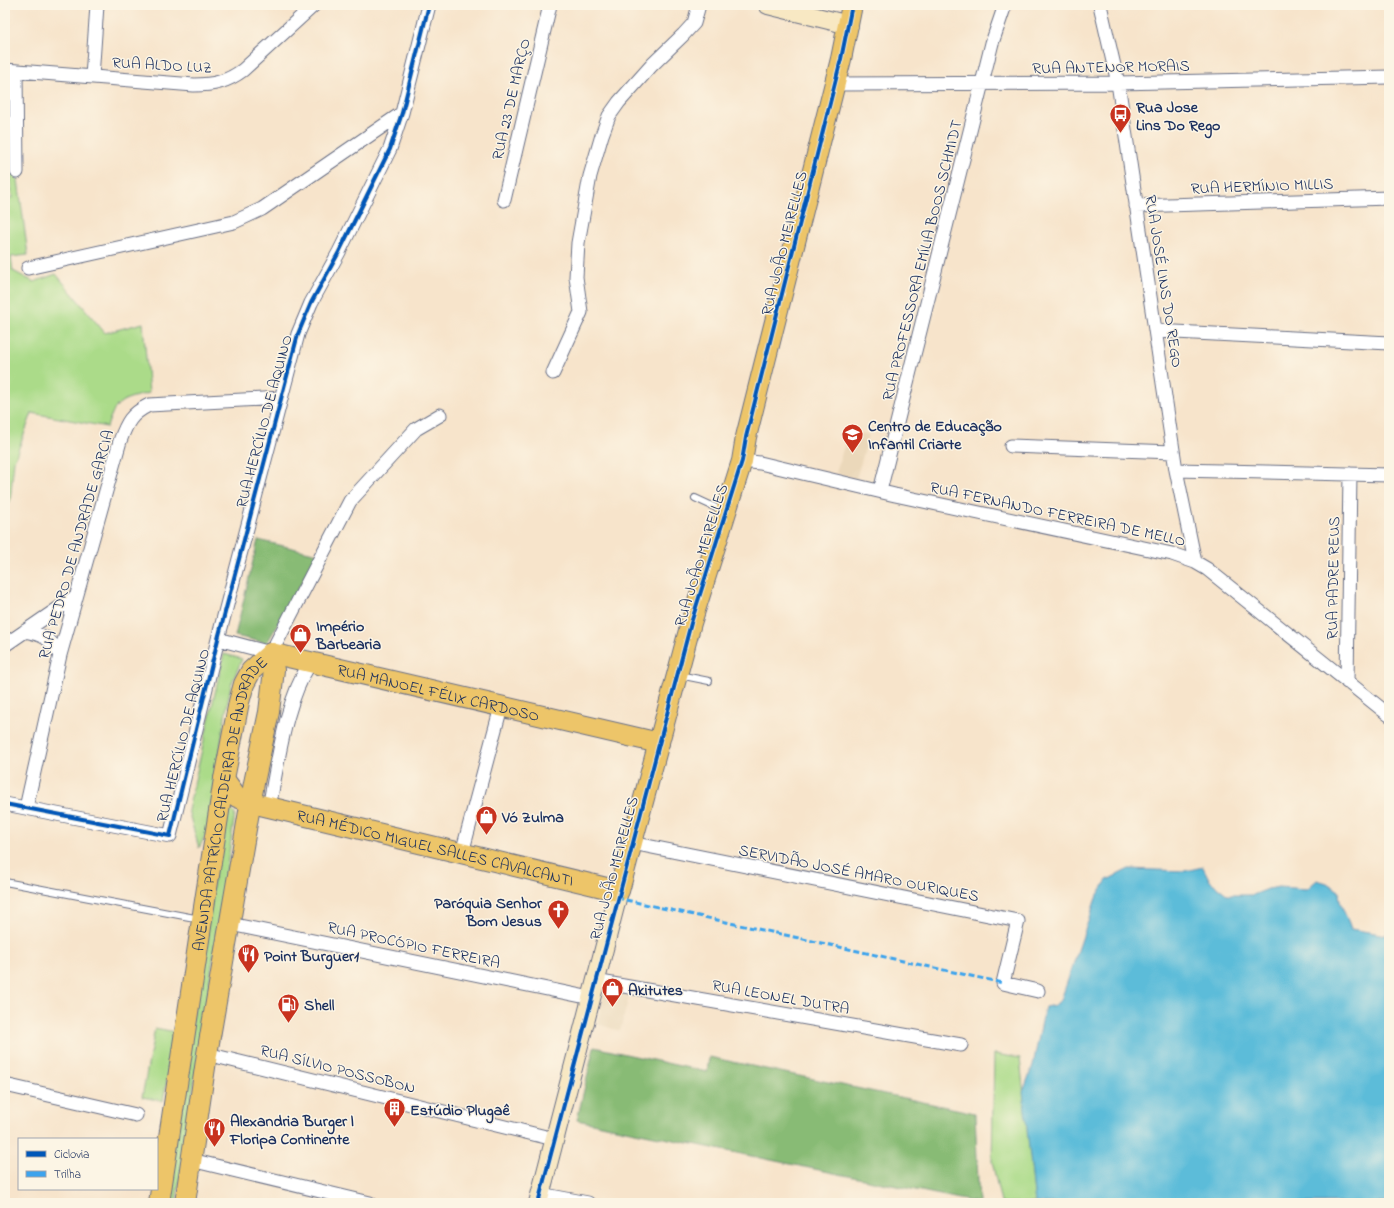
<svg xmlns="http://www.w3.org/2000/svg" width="1394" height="1208" viewBox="0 0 1394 1208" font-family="'Indie Flower',sans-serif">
<rect width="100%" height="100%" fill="#fcf5e5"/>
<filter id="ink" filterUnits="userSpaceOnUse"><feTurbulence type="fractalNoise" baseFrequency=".025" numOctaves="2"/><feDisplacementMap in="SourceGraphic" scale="8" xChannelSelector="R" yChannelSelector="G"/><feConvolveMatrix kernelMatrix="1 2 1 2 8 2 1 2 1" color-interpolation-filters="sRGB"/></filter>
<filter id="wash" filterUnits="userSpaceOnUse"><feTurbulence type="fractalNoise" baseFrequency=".012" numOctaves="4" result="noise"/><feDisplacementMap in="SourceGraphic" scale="16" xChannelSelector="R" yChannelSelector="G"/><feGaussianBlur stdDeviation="0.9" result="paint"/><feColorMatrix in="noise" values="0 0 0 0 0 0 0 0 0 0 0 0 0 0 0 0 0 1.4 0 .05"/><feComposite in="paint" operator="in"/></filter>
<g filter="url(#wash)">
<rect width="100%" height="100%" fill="#f7e4cb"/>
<!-- built -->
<path fill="#ebd8ba" d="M849 429 869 435 856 479 836 473Z
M605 988 630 993 620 1031 597 1024Z"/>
<!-- green -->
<path fill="#abdb89" stroke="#638574" d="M10 172H17L28 255 11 257 13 271 34 282 56 274 105 333 143 323 149 393C122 400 116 399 107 427L32 413 14 461 10 502 5 501V198H12Z
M224 654 242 659 231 685 225 717 208 830 199 848 188 810Z
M225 804 235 814 176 1203H165Z
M155 1028 176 1032 163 1101 142 1097Z
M994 1054 1020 1058 1035 1203H1001L992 1161Z"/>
<!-- forest -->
<path fill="#88bb75" stroke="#52756a" d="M258 540 318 554 267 643 235 636Z
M594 1047 707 1072 709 1057 975 1113 979 1203 577 1120Z"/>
<!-- water -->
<path fill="#5bbcd9" stroke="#3b769c" d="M1203 867 1210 881 1228 895H1253L1268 889 1279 887 1307 889 1317 880 1327 883 1339 891C1339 907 1347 915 1351 929L1386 935 1389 927V1203H1035L1023 1092 1033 1065 1045 1007 1055 1005 1061 1000 1096 898 1107 880 1129 869 1185 871Z"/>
</g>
<g filter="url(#ink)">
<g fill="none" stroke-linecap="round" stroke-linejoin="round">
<defs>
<path id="lane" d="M695 498 723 511
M679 675 709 681
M5 882 200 919"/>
<path id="street" d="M1100 5 1118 83 1176 470 1195 562
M5 70 194 85C213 85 227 82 243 70L314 5
M16 71 17 172
M92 77 97 5
M834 84 1118 83 1389 77
M504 200 550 5
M1136 206 1389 198
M28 268 234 222 262 209 402 113
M1156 331 1389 343
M553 373 581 312 576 277 578 243 590 176 602 135 609 116 619 102 652 65 683 35 694 23 699 5
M1011 446 1173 452
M742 461 760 463 895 495 1172 554 1195 562 1207 569 1389 715
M1176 470 1389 475
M880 491 992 43 1005 5
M25 631C43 634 51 639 60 655
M218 639 271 653 350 501 416 429 440 415
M5 645 75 597
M1347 682 1350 474
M5 804 170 836 218 639 298 334 311 303 339 252 390 149 402 113 429 5
M269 807C279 759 284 705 310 663
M26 808 60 655 120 441C127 422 131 414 149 405L281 398
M632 843 1018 921 1003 983 1038 991
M462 853 501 707
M230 924 591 998
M595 981 961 1045
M207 1054 554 1139
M5 1085 136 1115
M191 1160 370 1203
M540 1194 588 1203"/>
<path id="secondary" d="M768 5 849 25
M538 1203 619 891"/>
<g id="primary">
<path id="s1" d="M271 653 659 743"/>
<path id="s2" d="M224 779 237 797 252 803 619 891 691 623 742 461 746 437 841 59 852 5"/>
<path id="s3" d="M159 1203 202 920 224 779 239 702 244 684 251 671 271 653"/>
<path d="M185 1203 207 1054 254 783 269 712 274 670 271 653"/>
</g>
</defs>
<!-- lane casing -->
<use href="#lane" stroke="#686e84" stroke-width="8"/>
<!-- street casing -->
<use href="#street" stroke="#686e84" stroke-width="15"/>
<!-- secondary casing -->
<use href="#secondary" stroke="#686e84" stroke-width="20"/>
<!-- primary casing -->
<use href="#primary" stroke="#686e84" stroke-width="22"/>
<!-- lane -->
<use href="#lane" stroke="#fff" stroke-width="6"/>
<!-- street -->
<use href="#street" stroke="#fff" stroke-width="13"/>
<!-- secondary -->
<use href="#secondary" stroke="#f8e8c3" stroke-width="18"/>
<!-- primary -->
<use href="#primary" stroke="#edc569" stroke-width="20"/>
<!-- quiet -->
<path stroke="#3da3ed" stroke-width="3" stroke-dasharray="6 3" stroke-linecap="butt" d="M617 898 1003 983"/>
<defs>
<path id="cycleway" d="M5 804 170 836 218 639 298 334 311 303 339 252 390 149 402 113 429 5
M538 1203 691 623 742 461 746 437 841 59 852 5"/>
</defs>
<!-- cycleway casing -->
<use href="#cycleway" stroke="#fcf5e5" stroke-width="6"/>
<!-- cycleway -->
<use href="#cycleway" stroke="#0057b8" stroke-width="4"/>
</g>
</g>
<!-- icons -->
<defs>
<symbol id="bus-pin" viewBox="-11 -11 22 30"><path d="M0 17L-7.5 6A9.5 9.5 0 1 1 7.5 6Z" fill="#c8321e" stroke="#fcf5e5"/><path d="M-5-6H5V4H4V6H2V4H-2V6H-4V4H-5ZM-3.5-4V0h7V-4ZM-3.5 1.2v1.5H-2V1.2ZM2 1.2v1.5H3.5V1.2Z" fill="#fff"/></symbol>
<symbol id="school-pin" viewBox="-11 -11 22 30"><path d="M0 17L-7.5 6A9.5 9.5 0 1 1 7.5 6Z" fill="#c8321e" stroke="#fcf5e5"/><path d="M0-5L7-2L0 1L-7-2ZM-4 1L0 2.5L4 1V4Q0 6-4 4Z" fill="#fff"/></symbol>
<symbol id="shop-pin" viewBox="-11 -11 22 30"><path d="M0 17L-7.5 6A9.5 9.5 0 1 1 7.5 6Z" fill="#c8321e" stroke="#fcf5e5"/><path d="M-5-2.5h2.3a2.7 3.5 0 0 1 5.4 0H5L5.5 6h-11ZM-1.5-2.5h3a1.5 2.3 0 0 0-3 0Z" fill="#fff"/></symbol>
<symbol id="church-pin" viewBox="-11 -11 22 30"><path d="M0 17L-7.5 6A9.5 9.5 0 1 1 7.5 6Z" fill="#c8321e" stroke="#fcf5e5"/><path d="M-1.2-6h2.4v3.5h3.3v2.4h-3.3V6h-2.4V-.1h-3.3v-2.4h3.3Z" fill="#fff"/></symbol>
<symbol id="restaurant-pin" viewBox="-11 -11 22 30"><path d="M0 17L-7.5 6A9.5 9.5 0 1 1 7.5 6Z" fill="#c8321e" stroke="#fcf5e5"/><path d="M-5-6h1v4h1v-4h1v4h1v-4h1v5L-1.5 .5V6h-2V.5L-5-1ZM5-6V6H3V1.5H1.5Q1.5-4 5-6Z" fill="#fff"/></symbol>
<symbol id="fuel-pin" viewBox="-11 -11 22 30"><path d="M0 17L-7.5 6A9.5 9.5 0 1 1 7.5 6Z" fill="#c8321e" stroke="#fcf5e5"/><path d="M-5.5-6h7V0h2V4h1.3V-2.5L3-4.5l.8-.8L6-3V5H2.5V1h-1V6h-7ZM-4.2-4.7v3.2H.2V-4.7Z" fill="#fff"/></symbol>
<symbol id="building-pin" viewBox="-11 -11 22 30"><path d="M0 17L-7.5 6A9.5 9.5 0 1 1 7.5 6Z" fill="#c8321e" stroke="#fcf5e5"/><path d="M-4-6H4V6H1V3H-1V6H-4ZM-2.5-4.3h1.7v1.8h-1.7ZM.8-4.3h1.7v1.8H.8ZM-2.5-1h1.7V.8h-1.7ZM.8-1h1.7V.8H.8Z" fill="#fff"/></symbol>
</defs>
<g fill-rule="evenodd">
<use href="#bus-pin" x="1108" y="102" width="25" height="34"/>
<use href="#school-pin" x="840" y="422" width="25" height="34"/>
<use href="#shop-pin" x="288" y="622" width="25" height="34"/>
<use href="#shop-pin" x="474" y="804" width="25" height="34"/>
<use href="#church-pin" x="546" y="898" width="25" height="34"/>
<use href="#restaurant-pin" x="236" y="942" width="25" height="34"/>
<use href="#shop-pin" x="600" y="976" width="25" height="34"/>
<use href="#fuel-pin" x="276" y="992" width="25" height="34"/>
<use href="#building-pin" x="382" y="1096" width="25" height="34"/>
<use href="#restaurant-pin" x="202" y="1116" width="25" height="34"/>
</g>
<g text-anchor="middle" stroke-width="3" stroke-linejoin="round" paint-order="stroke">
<!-- street labels -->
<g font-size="16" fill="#1b2f5e" stroke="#fcf5e5">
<text transform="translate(162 64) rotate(3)" y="6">RUA ALDO LUZ</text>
<text transform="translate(1111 66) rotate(-1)" y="6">RUA ANTENOR MORAIS</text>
<text transform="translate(510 99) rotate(-77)" y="6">RUA 23 DE MARÇO</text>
<text transform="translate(1262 185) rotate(-2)" y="6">RUA HERMÍNIO MILLIS</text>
<text transform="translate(783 243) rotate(-76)" y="6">RUA JOÃO MEIRELLES</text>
<text transform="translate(921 260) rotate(-76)" y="6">RUA PROFESSORA EMÍLIA BOOS SCHMIDT</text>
<text transform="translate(1165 281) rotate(81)" y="6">RUA JOSÉ LINS DO REGO</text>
<text transform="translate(263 421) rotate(-75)" y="6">RUA HERCÍLIO DE AQUINO</text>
<text transform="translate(1058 513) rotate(12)" y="6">RUA FERNANDO FERREIRA DE MELLO</text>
<text transform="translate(75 544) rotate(-74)" y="6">RUA PEDRO DE ANDRADE GARCIA</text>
<text transform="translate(700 555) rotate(-73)" y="6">RUA JOÃO MEIRELLES</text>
<text transform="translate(1332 578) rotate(-89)" y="6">RUA PADRE REUS</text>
<text dy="6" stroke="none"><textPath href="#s1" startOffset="172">RUA MANOEL FÉLIX CARDOSO</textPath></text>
<text transform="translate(182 735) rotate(-76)" y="6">RUA HERCÍLIO DE AQUINO</text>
<text dy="6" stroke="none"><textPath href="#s3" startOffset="407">AVENIDA PATRÍCIO CALDEIRA DE ANDRADE</textPath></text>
<text dy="6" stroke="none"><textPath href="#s2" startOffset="227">RUA MÉDICO MIGUEL SALLES CAVALCANTI</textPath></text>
<text transform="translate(613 868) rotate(-75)" y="6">RUA JOÃO MEIRELLES</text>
<text transform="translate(859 872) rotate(11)" y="6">SERVIDÃO JOSÉ AMARO OURIQUES</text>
<text transform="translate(414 944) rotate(12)" y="6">RUA PROCÓPIO FERREIRA</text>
<text transform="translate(781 996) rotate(10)" y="6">RUA LEONEL DUTRA</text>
<text transform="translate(338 1068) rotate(14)" y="6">RUA SÍLVIO POSSOBON</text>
</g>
<!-- poi labels -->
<g font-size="16" font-weight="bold" fill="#1b2f5e" stroke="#fcf5e5" text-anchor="start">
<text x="1136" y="112">Rua Jose<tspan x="1136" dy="18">Lins Do Rego</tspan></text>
<text x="868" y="431">Centro de Educação<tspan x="868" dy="18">Infantil Criarte</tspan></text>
<text x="316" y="631">Império<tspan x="316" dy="18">Barbearia</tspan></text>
<text x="502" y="822">Vó Zulma</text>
<text x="542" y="908" text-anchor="end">Paróquia Senhor<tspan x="542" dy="18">Bom Jesus</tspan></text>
<text x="264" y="961">Point Burguer1</text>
<text x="628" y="995">Akitutes</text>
<text x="304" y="1010">Shell</text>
<text x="410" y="1115">Estúdio Plugaê</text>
<text x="230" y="1126">Alexandria Burger |<tspan x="230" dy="18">Floripa Continente</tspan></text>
</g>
</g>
<!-- margin -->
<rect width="1394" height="1208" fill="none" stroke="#fcf5e5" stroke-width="20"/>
<!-- legend -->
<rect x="18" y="1138" width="140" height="52" fill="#fcf5e5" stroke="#a2a6af"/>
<rect x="26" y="1151" width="20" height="6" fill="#0057b8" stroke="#a2a6af"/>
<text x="54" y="1158" font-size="12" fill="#1b2f5e">Ciclovia</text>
<rect x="26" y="1171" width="20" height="6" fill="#3da3ed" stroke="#a2a6af"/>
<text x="54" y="1178" font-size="12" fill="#1b2f5e">Trilha</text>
</svg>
